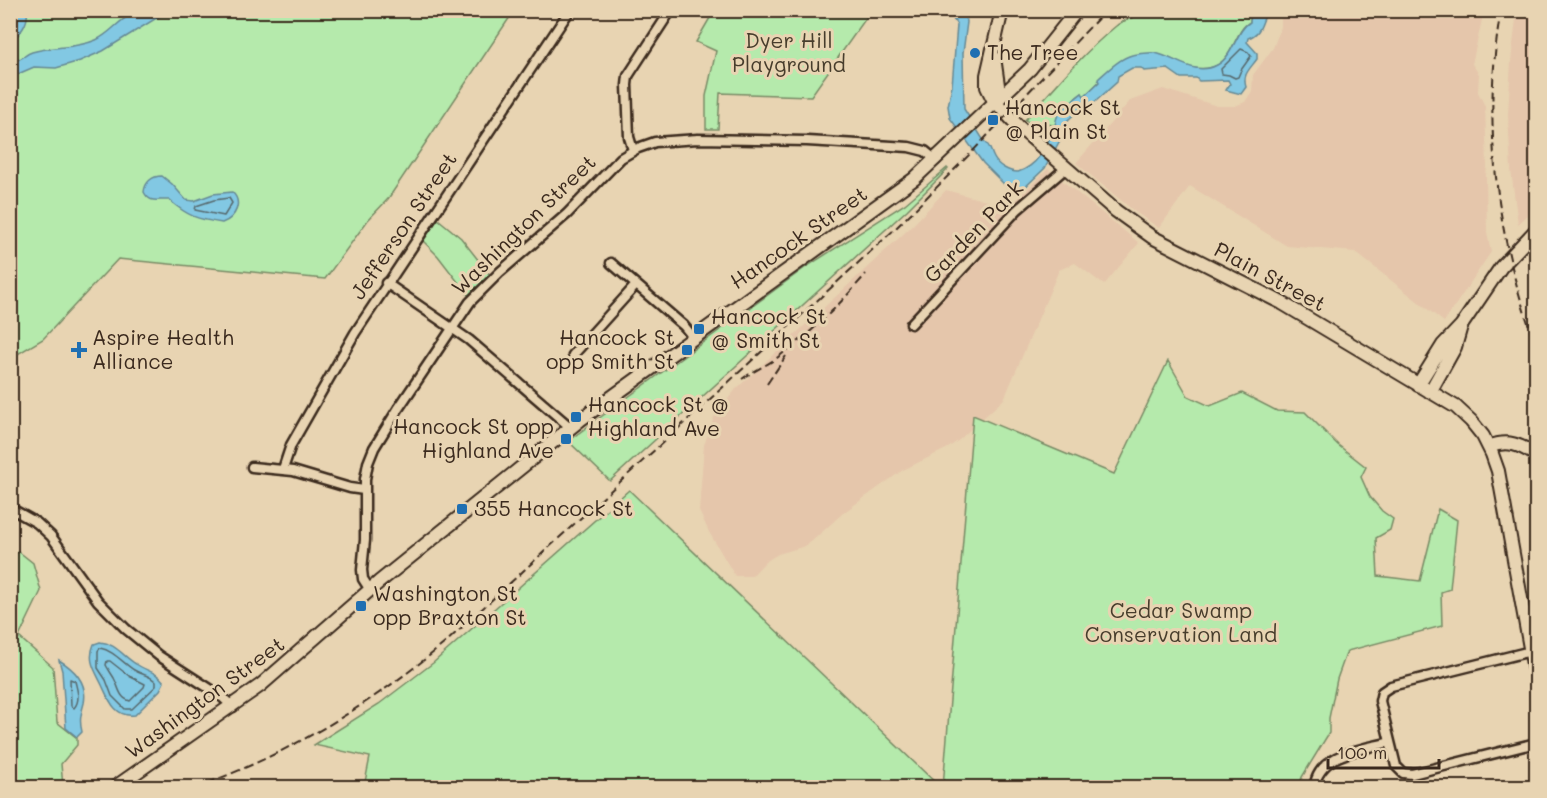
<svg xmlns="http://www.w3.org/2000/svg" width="1547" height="798" viewBox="0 0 1547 798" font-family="Mali,sans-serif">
<rect width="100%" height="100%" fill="#e8d4b2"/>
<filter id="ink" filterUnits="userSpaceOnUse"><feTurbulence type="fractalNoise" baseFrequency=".0167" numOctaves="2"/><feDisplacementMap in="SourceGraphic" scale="12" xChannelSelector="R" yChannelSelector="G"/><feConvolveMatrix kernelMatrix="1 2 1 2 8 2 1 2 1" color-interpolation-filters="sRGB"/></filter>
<g filter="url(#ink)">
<!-- built -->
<path fill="#e5c6ab" d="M1281 11H1484L1472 64 1479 74 1478 92 1485 106 1487 167 1486 175 1487 232 1491 252 1444 322 1355 252 1287 246 1190 186 1159 228 1134 211 1076 163 1130 101 1163 89 1217 106H1235L1245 102 1252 91 1253 75 1273 48 1281 27Z
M1517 11H1536V208L1518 224 1511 170 1508 115 1511 61Z
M1048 169 1139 243 1104 285 1075 263 1059 270 1004 399 959 440 948 448 903 470 843 513 811 542 802 547 778 554 765 562 752 576H735L709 532 699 511 704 445 715 415 736 389 913 225 946 190 1008 207Z"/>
<!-- green -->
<path fill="#b5eaac" stroke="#788a65" stroke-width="1.5" d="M10 11H514L388 199 368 220 325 279 118 259 43 339 11 358Z
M714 11V10L871 11 811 96 720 93 718 129H706V96L716 51 696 42Z
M1144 11H1251L1250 22C1234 30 1234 60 1213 67 1198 71 1186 67 1173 60 1132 40 1110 71 1084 97L1082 93C1071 101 1056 112 1056 126 1045 122 1034 126 1025 120 1054 88 1082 54 1116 26 1124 19 1136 18 1144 11Z
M947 168 948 169 907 210 610 481 568 441 806 267 905 204Z
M438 219 461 238 490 275 468 295 438 256 423 241Z
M1168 361 1188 396 1210 406 1242 393 1277 411 1305 412 1338 445 1366 467 1361 477 1370 497 1382 511 1393 519 1390 530 1376 538 1378 576 1420 581 1438 509 1457 520 1450 589 1441 592 1442 626 1347 651 1337 679 1329 718V733L1302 777 1299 787H943L973 415 1114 474Z
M629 490 940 787H369L365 782 370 757 314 745 379 704 433 663Z
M18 551 33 563 41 591 19 637 53 667 57 722 77 738V745L61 764 63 787H11L10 565Z"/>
<!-- water -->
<path fill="#82c8e3" stroke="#668994" stroke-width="1.5" d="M11 10 27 11C29 24 20 33 11 42Z
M138 11H168L103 51 80 61 56 68 34 67 11 77V56L16 60C23 59 25 54 32 52 53 46 75 49 96 40 112 33 119 18 138 11Z
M930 11H965L967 22 963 53 964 109 984 141C991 146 990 151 994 158 998 166 1009 172 1018 172 1038 166 1046 147 1054 129 1056 124 1055 120 1058 115 1060 110 1077 97 1082 93L1084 96 1099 82 1098 79C1107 71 1120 58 1132 55 1139 54 1148 52 1155 53 1175 57 1195 77 1217 65 1234 56 1236 30 1250 22L1251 11H1267C1261 23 1262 33 1248 38L1247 42 1257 53V59C1250 69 1242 74 1246 87L1241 94 1226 90 1230 84 1228 80 1199 81 1196 78H1181L1168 69 1144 71 1141 68H1132L1118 76 1117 82 1086 110 1080 109 1068 120 1066 129 1045 168 1022 190 1017 192 1010 190 983 163 950 118 948 106 952 86 957 25 950 14Z
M162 176 172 184 186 200 194 201 213 194 232 192C243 202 236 218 222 223 197 219 189 217 169 200 157 199 150 204 144 192 145 182 152 176 162 176Z
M100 642C115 643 124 657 136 664 146 671 156 671 164 682L160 690 135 715C115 718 109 700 102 685 95 670 87 661 94 644Z
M59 660C74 669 88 683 84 703 81 714 79 720 82 732L77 737 66 728 62 671Z"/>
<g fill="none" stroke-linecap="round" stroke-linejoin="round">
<!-- shore -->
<path stroke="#57696d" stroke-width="1.5" d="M1241 49 1248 52 1251 56 1241 70 1238 77 1235 78 1229 75 1222 74 1221 69Z
M229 198 232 203 224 216 195 210 196 206 214 200Z
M100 648C113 650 123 663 134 670 142 675 150 675 156 682V686L132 709H125L112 696 106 680 98 668V651Z
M107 661H110L129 676 145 684 144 687 130 701C119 698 119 687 114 678 111 673 108 669 106 665Z
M70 679 75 681C77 690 81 700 74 708L71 706Z"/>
<defs>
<path id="street" d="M633 150 629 137 627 85 628 76 671 10
M611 263 684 326 693 337
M386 283 469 340 570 427
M911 324 1017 210 1066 168
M573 355 636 285
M252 467 293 471 350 488 364 490
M283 469 291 445 355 333 570 10
M10 508 37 523 51 536 98 601 126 629 159 656 221 696 233 707
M370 590 363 579 362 570 365 540V479L368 463 374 448 398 409 470 302 500 272 567 214 621 158 638 148 655 142 698 139 807 141 909 147 925 151 936 160
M1531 651 1391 686 1382 692 1380 701 1396 766 1403 773 1412 774 1536 743
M1314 788C1319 752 1362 750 1390 742"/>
<path id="secondary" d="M1002 10 987 75V87L993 99 1019 127 1116 211 1152 237 1282 303 1456 407 1471 421 1483 436 1492 454 1498 471 1536 681
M994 57 998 85 996 103
M1418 385 1443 345 1461 326 1501 267 1536 230
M1430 392 1455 347 1461 326
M1489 447C1508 439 1520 445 1536 455
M114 788 261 685 379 582 580 420 914 179 1030 69 1077 10"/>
</defs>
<!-- street casing -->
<use href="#street" stroke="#3b2a1e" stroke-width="13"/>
<!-- secondary casing -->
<use href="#secondary" stroke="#3b2a1e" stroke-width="16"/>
<!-- street -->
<use href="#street" stroke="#e8d4b2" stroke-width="8"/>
<!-- secondary -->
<use href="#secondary" stroke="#e8d4b2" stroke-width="12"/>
<!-- rail -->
<path stroke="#3b2a1e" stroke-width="2" stroke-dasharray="9 4.5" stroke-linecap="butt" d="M1501 10C1481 124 1497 239 1536 346
M742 379C755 370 770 364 782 354 813 332 841 303 866 274
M767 384 786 356
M194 788C287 755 371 705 446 642L896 228 970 154 1106 10"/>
</g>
</g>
<!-- markers -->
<g fill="#1f6fb2" stroke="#e8d4b2" stroke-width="2">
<circle cx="975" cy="53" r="6"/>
<rect x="987" y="114" width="12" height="12" rx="3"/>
<rect x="693" y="323" width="12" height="12" rx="3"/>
<path d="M76 341h6v6h6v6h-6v6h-6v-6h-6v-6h6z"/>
<rect x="681" y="344" width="12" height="12" rx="3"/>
<rect x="570" y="411" width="12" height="12" rx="3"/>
<rect x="560" y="433" width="12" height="12" rx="3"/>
<rect x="456" y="503" width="12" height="12" rx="3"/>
<rect x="355" y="600" width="12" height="12" rx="3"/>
</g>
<g text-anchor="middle" stroke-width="6" stroke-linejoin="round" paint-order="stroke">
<!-- park labels -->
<g font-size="21" fill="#473d2c" stroke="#e8d4b2">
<text x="789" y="48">Dyer Hill<tspan x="789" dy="24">Playground</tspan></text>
<text x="1181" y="618">Cedar Swamp<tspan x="1181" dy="24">Conservation Land</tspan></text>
</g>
<!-- poi labels -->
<g font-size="21" fill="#3b2a1e" stroke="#e8d4b2" text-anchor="start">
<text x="987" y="60">The Tree</text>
<text x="1005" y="115">Hancock St<tspan x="1005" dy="24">@ Plain St</tspan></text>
<text x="711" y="324">Hancock St<tspan x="711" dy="24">@ Smith St</tspan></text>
<text x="92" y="345">Aspire Health<tspan x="92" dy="24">Alliance</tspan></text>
<text x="675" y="345" text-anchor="end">Hancock St<tspan x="675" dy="24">opp Smith St</tspan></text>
<text x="588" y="412">Hancock St @<tspan x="588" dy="24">Highland Ave</tspan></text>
<text x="554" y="434" text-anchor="end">Hancock St opp<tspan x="554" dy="24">Highland Ave</tspan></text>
<text x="474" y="516">355 Hancock St</text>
<text x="373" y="601">Washington St<tspan x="373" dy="24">opp Braxton St</tspan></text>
</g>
<!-- street labels -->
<g font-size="21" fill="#3b2a1e" stroke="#e8d4b2">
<text transform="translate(524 225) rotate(-44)" y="7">Washington Street</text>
<text transform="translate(404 226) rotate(-56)" y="7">Jefferson Street</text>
<text transform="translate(974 232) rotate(-46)" y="7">Garden Park</text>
<text transform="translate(799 238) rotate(-35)" y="7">Hancock Street</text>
<text transform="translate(1270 277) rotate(28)" y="7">Plain Street</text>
<text transform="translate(205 698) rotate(-36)" y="7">Washington Street</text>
</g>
</g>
<!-- margin -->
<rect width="1547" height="798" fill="none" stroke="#e8d4b2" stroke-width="36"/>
<rect x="18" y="18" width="1511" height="762" fill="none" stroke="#3b2a1e" stroke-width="2" filter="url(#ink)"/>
<!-- scale -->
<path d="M1328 759v9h111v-9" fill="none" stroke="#3b2a1e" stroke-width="3"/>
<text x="1337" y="759" font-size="18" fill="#3b2a1e" stroke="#e8d4b2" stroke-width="4.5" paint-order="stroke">100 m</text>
</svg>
